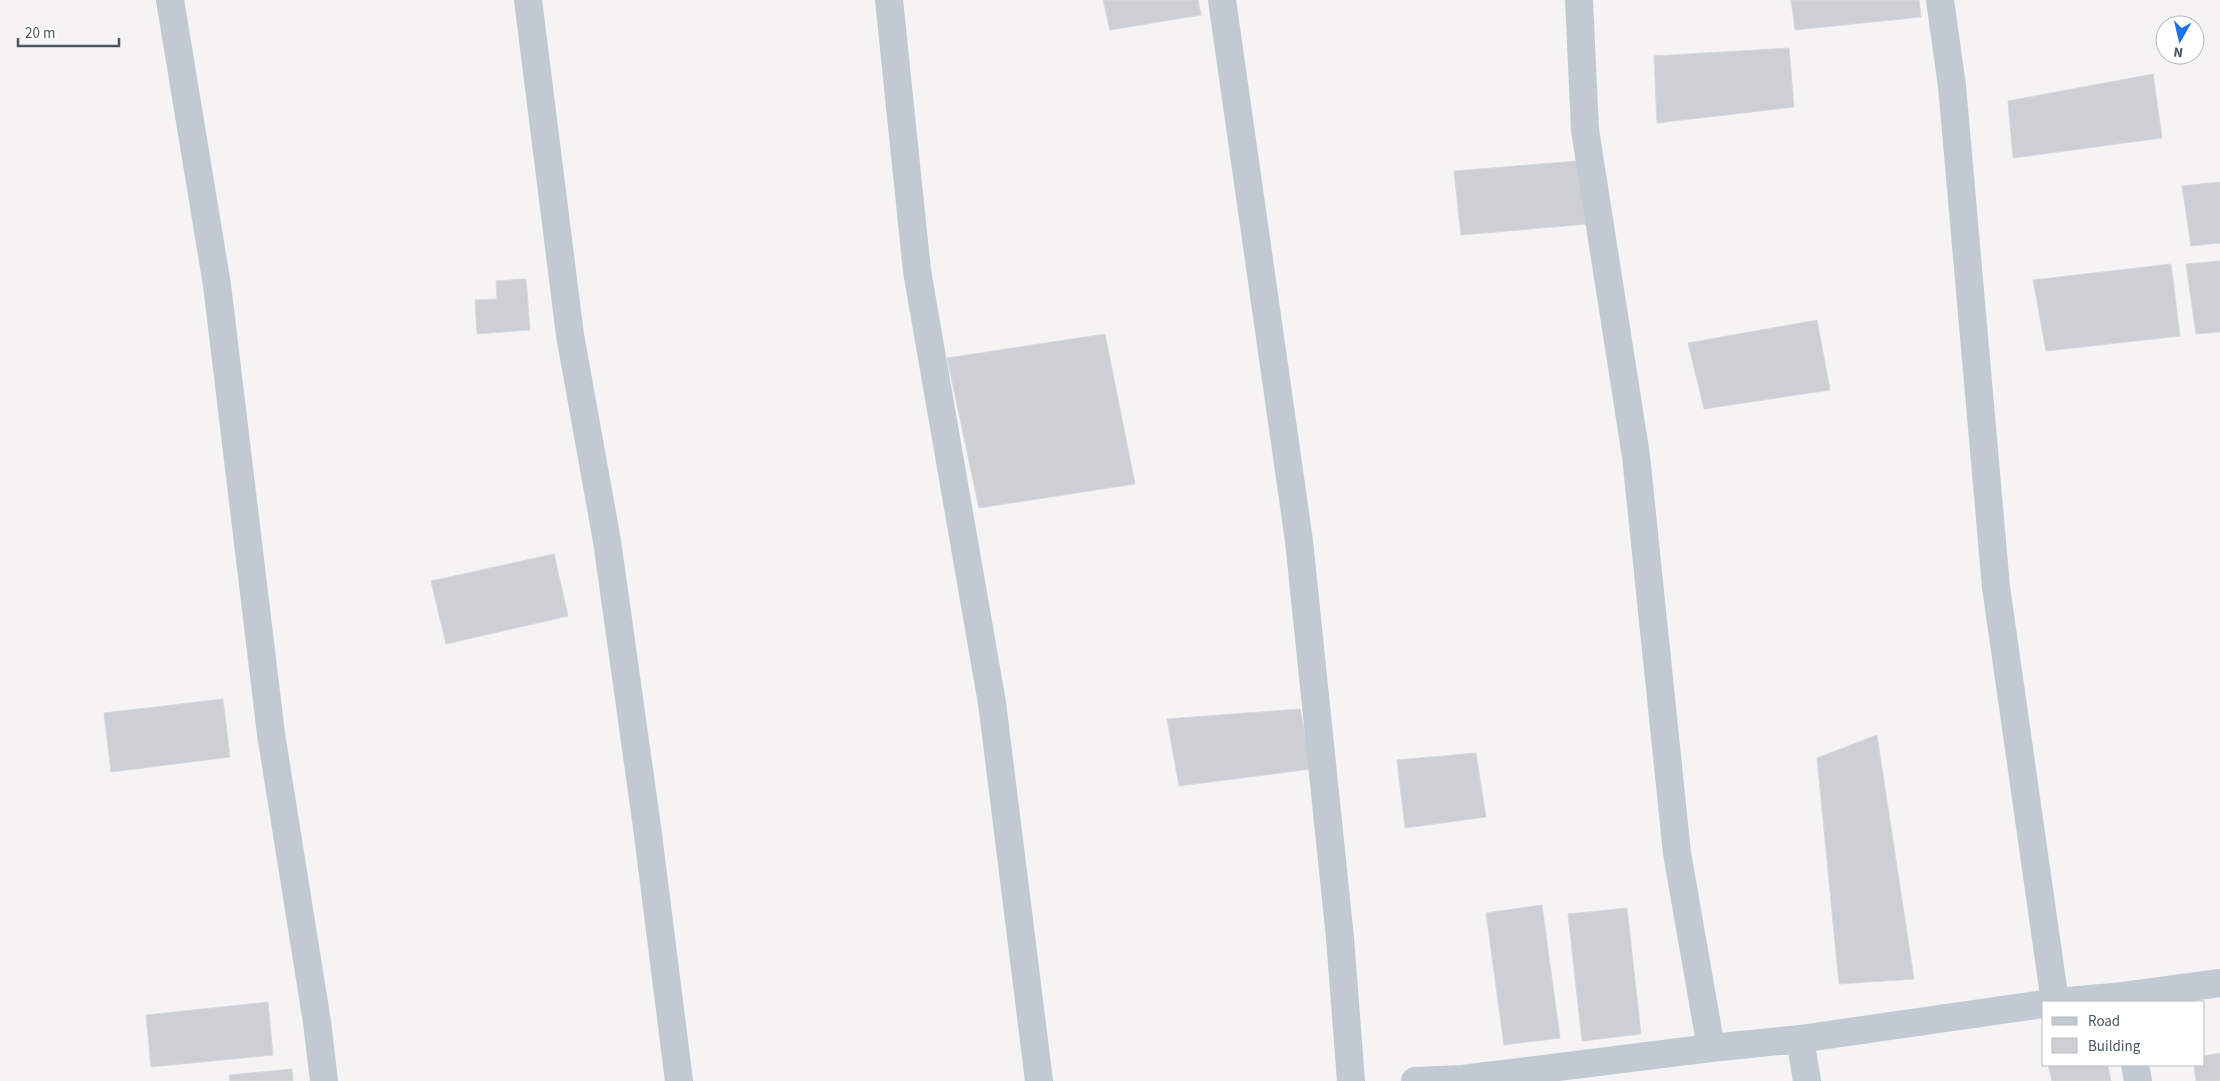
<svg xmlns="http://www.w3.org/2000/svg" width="2220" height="1081" viewBox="0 0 2220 1081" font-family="'Source Sans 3',sans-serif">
<rect width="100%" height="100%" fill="#f5f3f3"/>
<!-- building -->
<path fill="#cdcfd5" stroke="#d7d9de" d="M1103 0H1198L1201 15 1110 30Z
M1791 0H1919L1921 17 1795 30Z
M1789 48 1794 107 1657 123 1654 56Z
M2153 74 2162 138 2013 158 2008 101Z
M1578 161 1589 224 1461 235 1454 171Z
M2220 182V243L2191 246 2182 186Z
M2220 261V332L2196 334 2186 264Z
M2171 264 2180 336 2046 351 2033 280Z
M526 279 530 330 477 334 475 300 497 299 496 281Z
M1817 320 1830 390 1704 409 1688 343Z
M1105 334 1135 484 979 508 947 358Z
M554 554 568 616 446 644 431 581Z
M223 699 230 757 111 772 104 713Z
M1300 709 1312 769 1179 786 1167 719Z
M1877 735 1914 979 1839 984 1817 758Z
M1476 753 1486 817 1405 828 1397 760Z
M1542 905 1560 1038 1504 1045 1486 913Z
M1627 908 1641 1034 1582 1041 1568 914Z
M268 1002 273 1055 151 1067 146 1015Z
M2220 1053V1081H2196L2194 1065H2204V1056Z
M2048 1065H2108L2111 1081H2052Z
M292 1069 293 1081H230L229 1075Z"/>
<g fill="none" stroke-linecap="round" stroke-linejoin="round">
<!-- minor -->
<path stroke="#c1cad2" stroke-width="28" d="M170 0 217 285 271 734 317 1022 324 1081
M528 0 570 335 607 541 647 827 679 1081
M889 0 917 271 992 703 1039 1081
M1222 0 1299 541 1340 938 1351 1081
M1579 0 1585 130 1636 456 1677 853 1711 1048
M1940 0 1952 86 1996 587 2055 1002
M2058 1002 2123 996 2220 983
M1800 1039 1807 1081
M2135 1065 2138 1081
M1415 1081 1462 1079 1711 1048 1800 1039 2044 1004"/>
</g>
<!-- legend -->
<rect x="2042" y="1001" width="162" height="65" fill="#ffffff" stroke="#b7bbc0"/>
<rect x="2052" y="1017" width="25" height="8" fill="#c1cad2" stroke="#b7bbc0"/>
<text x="2088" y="1026" font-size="15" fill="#4a5661">Road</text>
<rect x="2052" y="1038" width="25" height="15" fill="#cdcfd5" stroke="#b7bbc0"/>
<text x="2088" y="1051" font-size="15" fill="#4a5661">Building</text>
<!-- north arrow -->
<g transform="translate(2180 40) rotate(188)"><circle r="24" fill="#ffffff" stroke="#b7bbc0"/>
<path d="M0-4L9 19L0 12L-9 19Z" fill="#1a73e8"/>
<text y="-8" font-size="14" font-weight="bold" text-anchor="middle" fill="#4a5661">N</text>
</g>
<!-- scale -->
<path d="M18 38v8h101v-8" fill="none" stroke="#4a5661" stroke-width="2.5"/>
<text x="25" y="38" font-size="15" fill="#4a5661" stroke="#ffffff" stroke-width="4" paint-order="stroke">20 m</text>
</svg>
